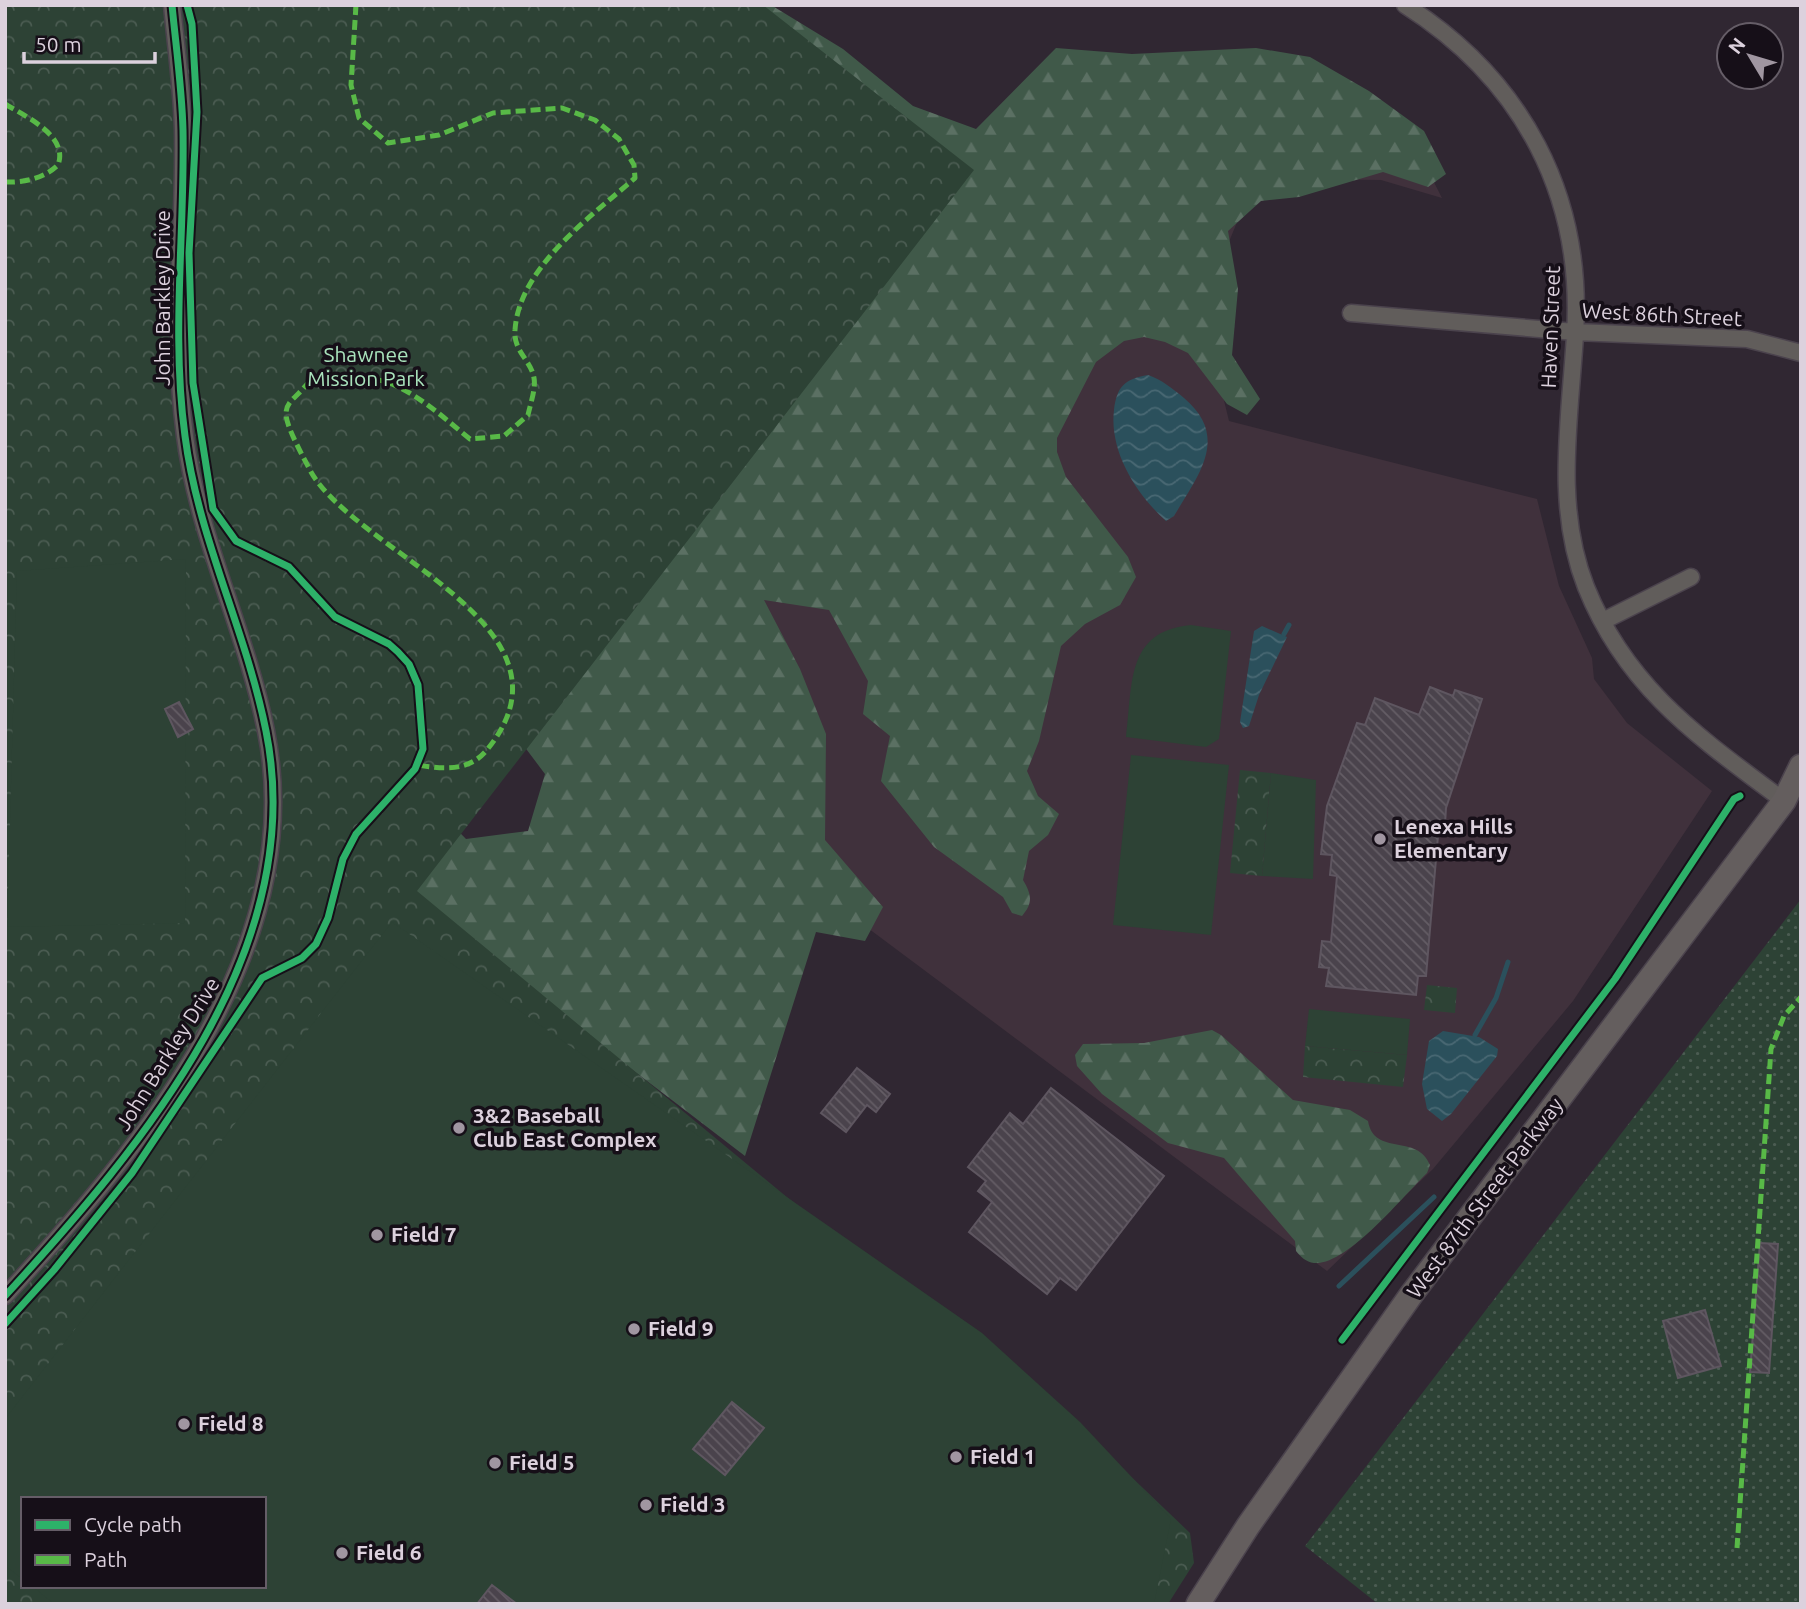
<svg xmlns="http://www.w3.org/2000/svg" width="1806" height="1609" viewBox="0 0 1806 1609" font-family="Ubuntu,sans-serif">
<defs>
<pattern id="grass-dots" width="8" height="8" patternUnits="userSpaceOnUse" patternTransform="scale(1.75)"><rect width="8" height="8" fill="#2d4235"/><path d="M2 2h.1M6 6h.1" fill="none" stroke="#4b5c52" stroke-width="1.8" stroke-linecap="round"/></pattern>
<pattern id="forest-firs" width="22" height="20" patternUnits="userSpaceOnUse" patternTransform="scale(1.75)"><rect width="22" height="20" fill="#405949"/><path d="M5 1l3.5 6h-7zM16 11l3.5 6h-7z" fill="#5b7063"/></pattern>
<pattern id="park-crowns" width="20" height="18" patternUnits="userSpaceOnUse" patternTransform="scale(1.75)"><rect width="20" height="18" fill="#2d4235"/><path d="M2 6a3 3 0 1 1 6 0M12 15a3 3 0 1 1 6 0" fill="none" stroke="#4b5c52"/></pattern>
<pattern id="water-waves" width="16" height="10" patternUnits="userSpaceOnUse" patternTransform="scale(1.75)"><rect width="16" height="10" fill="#2b505c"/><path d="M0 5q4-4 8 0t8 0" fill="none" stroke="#496873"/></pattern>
<pattern id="building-back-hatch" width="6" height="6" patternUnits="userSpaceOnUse" patternTransform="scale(1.75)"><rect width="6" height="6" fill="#4a434c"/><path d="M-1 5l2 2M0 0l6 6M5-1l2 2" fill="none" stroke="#645d65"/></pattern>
</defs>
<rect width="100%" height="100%" fill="#302732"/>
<!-- education -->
<path fill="#40313c" d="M1053 66 1413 141 1442 198 1381 180 1293 179 1247 198 1219 266 1208 335 1229 421 1537 499 1559 586 1592 658 1594 679 1627 723 1712 791 1573 1001 1433 1169 1327 1271 564 701Z"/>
<!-- grass -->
<path fill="url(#grass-dots)" d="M1801 899V1604H1378L1305 1546Z"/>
<!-- forest -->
<path fill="url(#forest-firs)" d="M256 5H771L843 49 913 106 976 129 1056 48 1132 54 1256 48 1310 57 1369 91 1424 131 1446 174 1428 187 1383 172 1299 197 1261 201 1228 231 1238 289 1232 355 1260 399 1247 415 1227 404 1188 353 1165 342 1144 337 1124 341 1096 362 1057 438V452L1066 477 1128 557 1136 577 1120 605 1085 624 1061 646 1039 741 1027 771 1038 796 1059 814 1048 835 1029 851 1023 880C1032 895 1033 903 1022 916L1012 913 1003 897 934 847 881 781 890 736 863 714 868 681 829 610 764 600 800 669 826 734 825 840 883 907 865 941 816 932 745 1156 472 947 404 934 420 792 466 839 528 831 545 774 479 686Z
M1212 1030 1221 1035 1293 1100 1350 1110 1368 1121C1374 1157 1418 1133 1430 1165L1427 1173C1403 1196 1347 1266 1314 1263 1306 1262 1301 1257 1296 1251L1295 1241 1224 1158 1168 1143 1102 1094 1077 1066 1075 1055 1083 1044 1144 1043Z"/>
<!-- park -->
<path fill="url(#park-crowns)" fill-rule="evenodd" d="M5 5H763L974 170 417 891 933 1318 1098 1445 1190 1533 1194 1563 1168 1604H5ZM23 1499H264V1586H23Z
M1240 770 1271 773 1262 876 1230 873Z
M1427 985 1457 988 1455 1013 1424 1010Z
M1305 1046 1407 1055 1403 1087 1303 1077Z"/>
<!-- pitch -->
<path fill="#2d4235" d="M186 559 185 923 7 927 17 571Z
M1191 625 1231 631 1219 739 1206 747 1126 737C1133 685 1125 631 1191 625Z
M1131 755 1229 765 1211 935 1113 925Z
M1271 773 1316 780 1313 879 1262 876Z
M392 922 982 1333 1080 1422 1171 1519 1154 1604H54L32 1586H264V1499H23V1579L5 1566V1419Z
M1309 1009 1410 1019 1407 1055 1305 1046Z"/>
<!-- water -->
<path fill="url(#water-waves)" d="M1148 375C1162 380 1172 388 1184 398 1230 437 1199 474 1174 516L1166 521C1136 494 1109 451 1114 410 1117 387 1124 379 1148 375Z
M1262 626 1287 637 1259 695 1249 726 1243 728 1240 722 1254 631Z
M1443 1031 1479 1037 1498 1049 1497 1056 1451 1114 1442 1121 1427 1109 1422 1084 1429 1041Z"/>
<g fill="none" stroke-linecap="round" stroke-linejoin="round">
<!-- stream -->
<path stroke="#2b505c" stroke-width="5" d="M1284 634 1289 625
M1475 1035 1496 998 1508 962
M1339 1286 1434 1197"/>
</g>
<!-- building -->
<path fill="url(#building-back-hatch)" stroke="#5e5660" stroke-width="2" d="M1430 687 1453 696 1455 690 1482 699 1446 808 1445 824H1439L1426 976H1418L1416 995 1326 986 1329 968 1319 967 1322 941 1331 942 1337 876 1330 875 1332 855 1321 854 1327 806 1357 723 1365 725 1375 698 1419 715Z
M179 702 193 729 178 737 165 709Z
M857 1068 890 1094 876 1112 867 1105 846 1132 821 1113Z
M1051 1088 1164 1176 1076 1290 1060 1278 1047 1294 969 1232 992 1202 978 1191 986 1181 968 1167 1010 1113 1023 1124Z
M1760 1243 1778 1244 1769 1373 1750 1372Z
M1705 1310 1721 1366 1678 1378 1663 1321Z
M732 1402 764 1428 725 1475 693 1449Z
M492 1585 517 1604H477Z"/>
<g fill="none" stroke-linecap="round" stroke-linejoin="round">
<defs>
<path id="street" d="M1405 5C1523 80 1584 196 1575 335 1570 419 1554 506 1586 587 1627 689 1700 738 1784 801
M1351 313 1575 332 1747 339 1801 353
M1603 621 1691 577
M5 1296C142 1147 310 949 266 731 246 630 198 538 185 436 171 333 185 233 183 130 182 89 176 47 172 5"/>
<path id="secondary" d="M1198 1604 1248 1526 1411 1295 1784 801 1801 766"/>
</defs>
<!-- street casing -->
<use href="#street" stroke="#4b434d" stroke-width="19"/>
<!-- secondary casing -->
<use href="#secondary" stroke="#4b434d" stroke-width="26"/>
<!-- street -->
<use href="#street" stroke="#615d5b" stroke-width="16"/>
<!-- secondary -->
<use href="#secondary" stroke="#645e5e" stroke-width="23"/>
<!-- quiet -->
<path stroke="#58b947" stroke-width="5" stroke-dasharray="10 5" stroke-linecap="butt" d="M356 5 351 85 359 118 388 143 439 135 493 113 562 108 595 120 619 139 634 165 635 178C592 216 519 267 515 330 513 351 531 360 534 378 536 389 530 405 528 415L504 436 470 439C445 419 422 397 392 384 379 378 327 370 314 378 309 381 304 388 299 393 292 400 286 404 286 414 286 427 305 460 311 472 358 554 590 627 486 751 468 772 442 769 417 765
M5 104C25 116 69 136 58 165 45 178 23 183 5 182
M1737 1548 1771 1049 1784 1016 1801 997"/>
<defs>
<path id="cycleway" d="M5 1296C142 1147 310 949 266 731 246 630 198 538 185 436 171 333 185 233 183 130 182 89 176 47 172 5
M5 1324 54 1270 132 1173 262 978 302 958 316 944 328 918 343 859 356 834 415 769 423 749 418 685 409 664 398 652 389 644 335 617 289 567 236 541 213 509 193 383 189 253 197 112 192 24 187 5
M1342 1340 1615 979 1734 799 1740 796"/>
</defs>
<!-- cycleway casing -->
<use href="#cycleway" stroke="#160f18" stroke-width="11"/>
<!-- cycleway -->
<use href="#cycleway" stroke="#2db169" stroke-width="7"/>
</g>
<!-- markers -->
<g fill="#a096a1" stroke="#160f18" stroke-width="2.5">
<circle cx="1380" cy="839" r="7"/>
<circle cx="459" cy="1128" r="7"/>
<circle cx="377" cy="1235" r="7"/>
<circle cx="634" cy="1329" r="7"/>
<circle cx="184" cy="1424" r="7"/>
<circle cx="956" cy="1457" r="7"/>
<circle cx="495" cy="1463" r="7"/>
<circle cx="646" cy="1505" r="7"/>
<circle cx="342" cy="1553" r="7"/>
</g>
<g text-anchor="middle" stroke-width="7" stroke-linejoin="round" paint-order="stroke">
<!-- street labels -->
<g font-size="21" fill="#dcd1dd" stroke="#160f18">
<text transform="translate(163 298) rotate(-90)" y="7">John Barkley Drive</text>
<text transform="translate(1662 315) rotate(3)" y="7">West 86th Street</text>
<text transform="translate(1551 327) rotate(-88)" y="7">Haven Street</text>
<text transform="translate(168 1054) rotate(-58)" y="7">John Barkley Drive</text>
<text transform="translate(1485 1198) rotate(-53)" y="7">West 87th Street Parkway</text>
</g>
<!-- park labels -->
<g font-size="21" fill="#a9e3bc" stroke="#160f18">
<text x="366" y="362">Shawnee<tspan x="366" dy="24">Mission Park</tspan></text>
</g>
<!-- poi labels -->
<g font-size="21" font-weight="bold" fill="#dcd1dd" stroke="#160f18" text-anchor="start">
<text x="1394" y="834">Lenexa Hills<tspan x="1394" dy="24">Elementary</tspan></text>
<text x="473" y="1123">3&amp;2 Baseball<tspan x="473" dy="24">Club East Complex</tspan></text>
<text x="391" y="1242">Field 7</text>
<text x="648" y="1336">Field 9</text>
<text x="198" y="1431">Field 8</text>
<text x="970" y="1464">Field 1</text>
<text x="509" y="1470">Field 5</text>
<text x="660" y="1512">Field 3</text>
<text x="356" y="1560">Field 6</text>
</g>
</g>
<!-- border -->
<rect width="1806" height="1609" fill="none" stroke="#dcd1dd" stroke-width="14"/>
<!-- legend -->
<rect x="21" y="1497" width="245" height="91" fill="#160f18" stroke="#655d67" stroke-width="2"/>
<rect x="35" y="1520" width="35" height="10" fill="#2db169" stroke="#655d67" stroke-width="2"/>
<text x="84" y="1532" font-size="21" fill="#dcd1dd">Cycle path</text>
<rect x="35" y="1555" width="35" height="10" fill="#58b947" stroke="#655d67" stroke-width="2"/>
<text x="84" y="1567" font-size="21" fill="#dcd1dd">Path</text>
<!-- north arrow -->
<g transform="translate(1750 56) rotate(308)"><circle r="33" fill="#160f18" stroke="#655d67" stroke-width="2"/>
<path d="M0-5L12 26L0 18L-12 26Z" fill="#a096a1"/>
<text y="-10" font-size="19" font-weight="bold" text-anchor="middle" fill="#dcd1dd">N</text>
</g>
<!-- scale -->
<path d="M24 52v10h131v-10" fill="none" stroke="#dcd1dd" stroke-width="3.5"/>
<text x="35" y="52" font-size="21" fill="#dcd1dd" stroke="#160f18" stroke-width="5" paint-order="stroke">50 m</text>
</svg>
